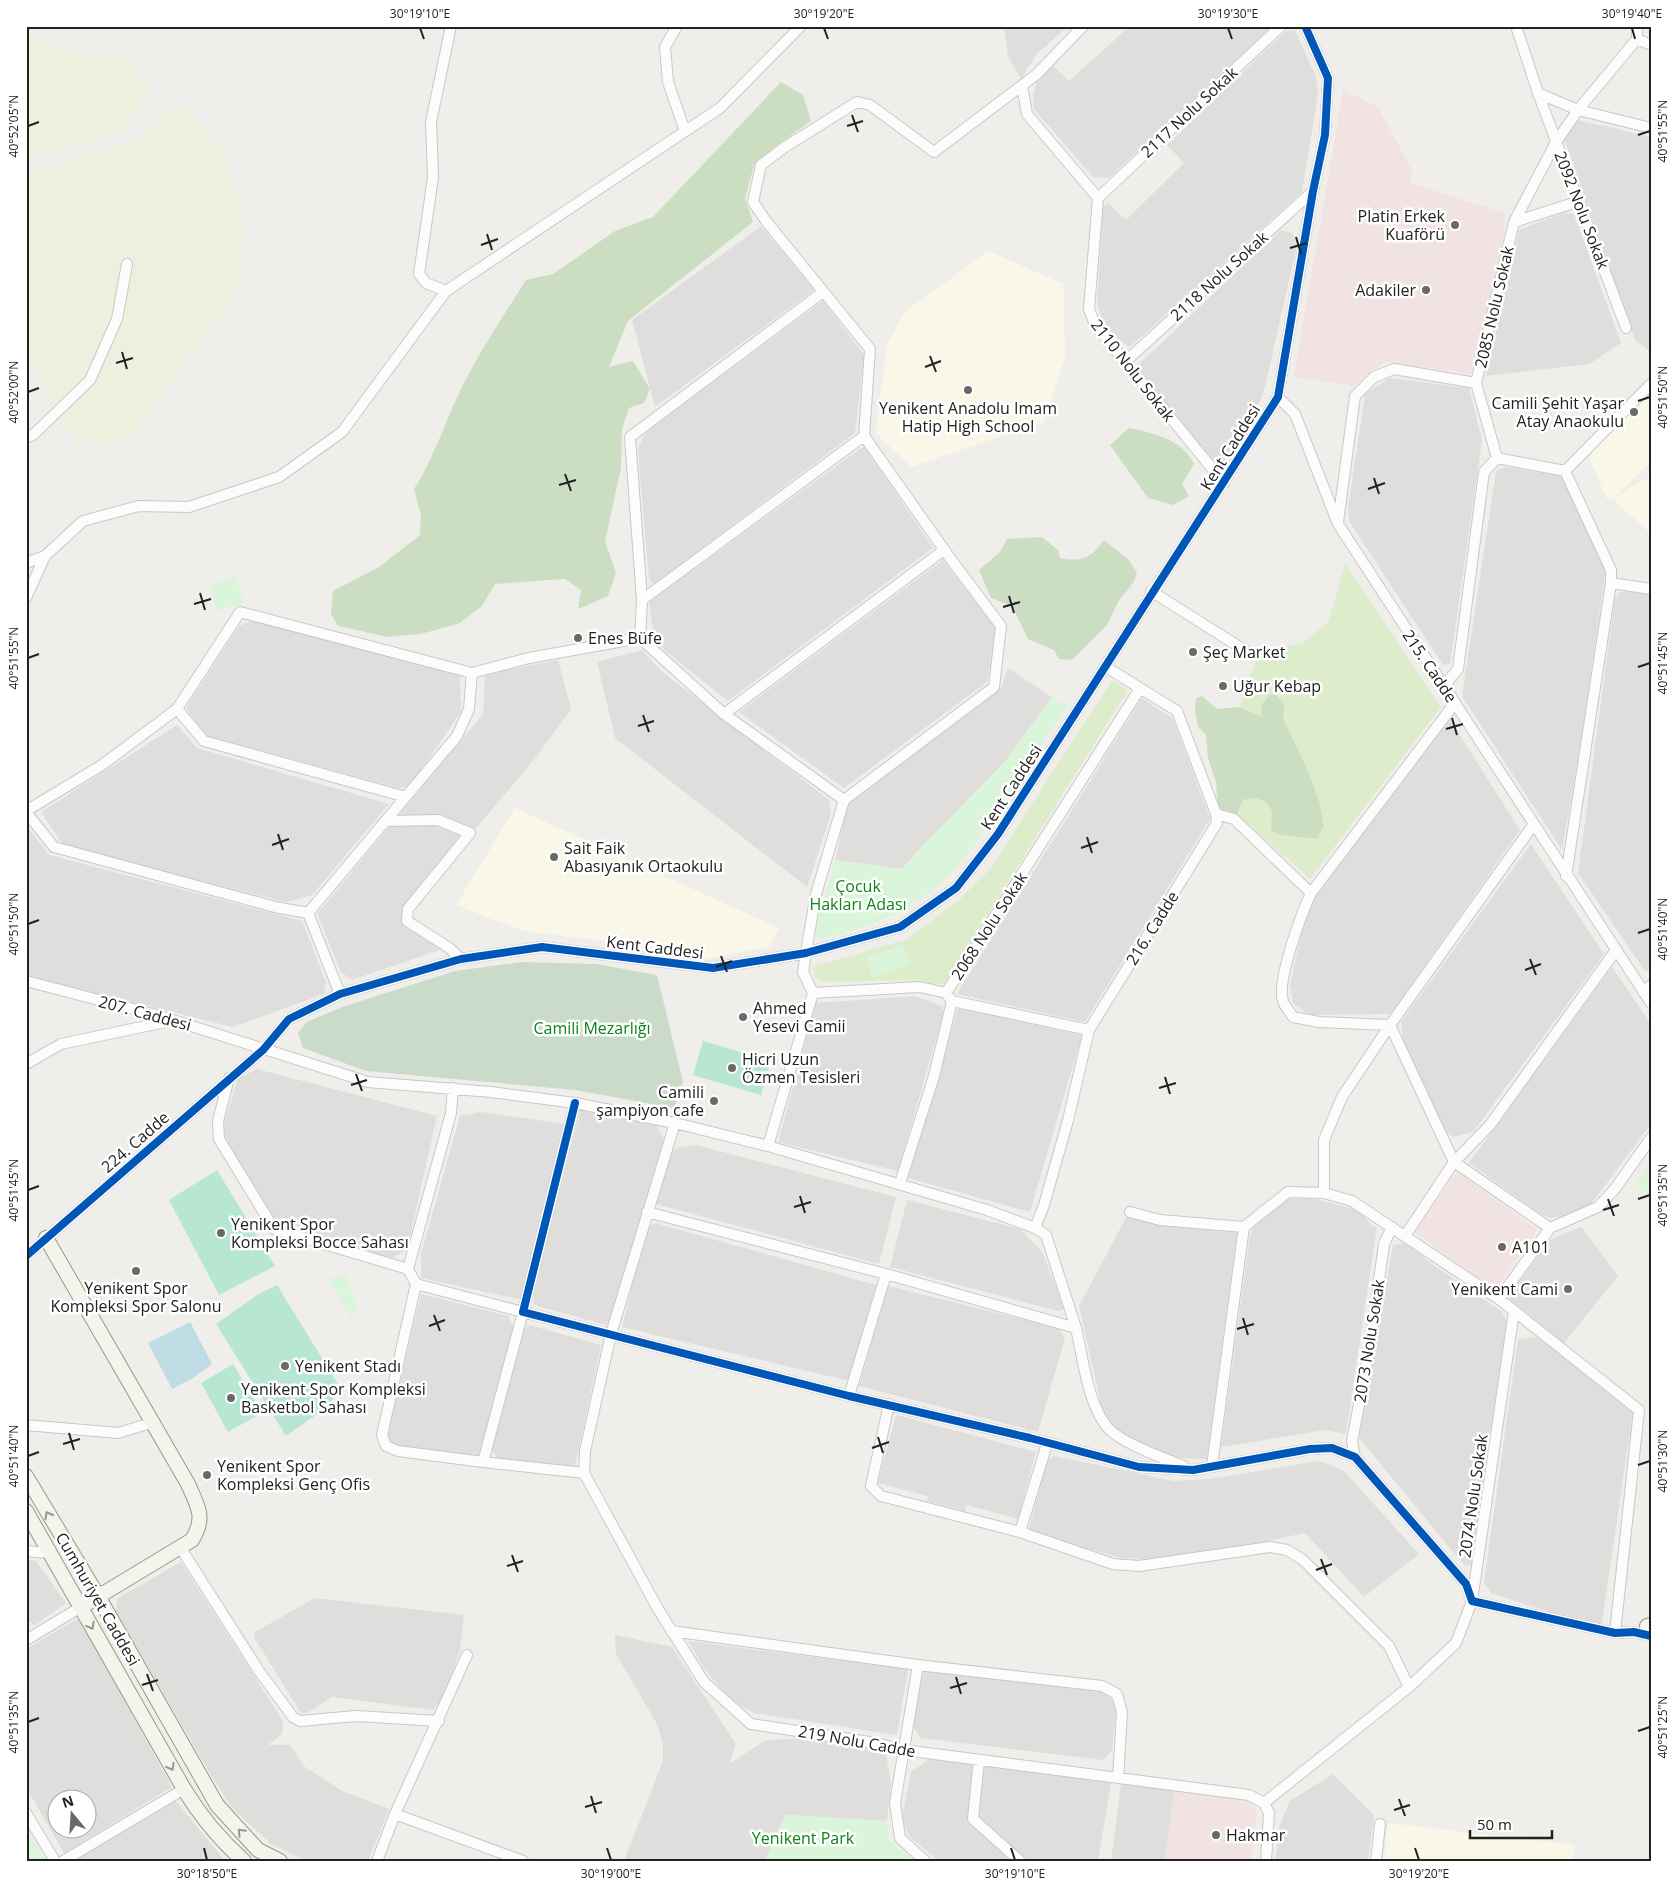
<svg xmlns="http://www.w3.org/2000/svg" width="1677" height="1887" viewBox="0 0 1677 1887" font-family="'Open Sans',sans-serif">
<rect width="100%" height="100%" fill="#f0eeeb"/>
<!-- residential -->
<path fill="#dfdedc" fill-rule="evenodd" d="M1004 26H1068L1036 55 1021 79 1008 56Z
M1130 26H1273L1109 178 1093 177 1034 109 1033 96 1037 81 1052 65 1069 81Z
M1295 30 1316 77 1318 94 1302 192 1130 347 1119 341 1102 320 1097 303 1103 207 1108 203 1126 220 1184 163 1167 145 1285 32Z
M1578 120 1651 137V352L1635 340 1563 135Z
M1563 213 1574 214 1621 343 1589 364 1486 376 1519 230Z
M761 226 814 290 655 407 632 320Z
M1281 230 1292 233 1297 244 1265 387 1257 409 1223 462 1210 458 1136 367Z
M823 301 864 355 855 433 654 584 649 580 638 450 642 440 649 429Z
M1389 378 1469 388 1482 440 1450 664 1443 665 1349 521 1348 509 1365 394Z
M864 446 933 548 728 701 664 650 653 630 649 602Z
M1505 467 1562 476 1606 568 1581 742 1562 850 1462 696 1496 471Z
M943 560 996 628 987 682 844 788 739 712Z
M1628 591 1651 594V971H1645L1578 873 1615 598 1620 592Z
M253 620 460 674 461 712 409 787 398 788 208 736 203 732 186 708 239 626Z
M642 650 661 671 829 800 831 814 807 887 615 738 597 662Z
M558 660 571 709 537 756 408 909 407 921 448 947 352 980 341 972 317 914 483 714 485 674Z
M1008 668 1052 697 1004 763 926 842 902 869 835 860 848 803 1001 688Z
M1142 698 1173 719 1210 819 1085 1022 957 994Z
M1449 718 1520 830 1391 1014 1309 1015 1293 1003 1290 985 1307 908Z
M177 725 197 748 389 804 312 895 285 902 63 845 41 812Z
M26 825 49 855 302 921 326 982 324 994 233 1027 26 976Z
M1531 844 1604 954 1473 1132 1453 1137 1444 1131 1403 1039 1401 1022Z
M1612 967 1651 1024V1124L1591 1204 1569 1215 1551 1218 1541 1214 1469 1163Z
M915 996 943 1006V1015L898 1171 778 1142 816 1003Z
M958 1008 1082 1035 1030 1212 908 1178Z
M257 1069 437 1116 407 1250 390 1259 280 1227 272 1220 225 1136 224 1123 238 1079Z
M581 1108 655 1123 664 1138 612 1322 606 1325 534 1305 533 1290Z
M481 1112 565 1124 523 1300 421 1278V1254L460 1116Z
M696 1145 896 1197 879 1264 656 1204 670 1153 677 1148Z
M1287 1199H1316L1360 1211 1372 1226 1377 1227 1346 1434 1325 1430 1221 1447 1250 1236 1255 1224Z
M907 1200 1020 1229 1043 1253 1064 1309 1058 1311 890 1267Z
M1127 1216 1156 1224 1237 1233 1207 1459 1176 1458 1123 1434 1112 1427 1101 1404 1079 1306Z
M655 1223 876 1285 850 1378 845 1380 622 1327 646 1229Z
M1406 1243 1433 1265 1501 1311 1507 1321 1471 1565H1464L1359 1438 1393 1245Z
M888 1286 1057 1328 1065 1338 1038 1432 859 1386Z
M421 1294 508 1316 514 1328 479 1455 416 1450 392 1445 387 1438Z
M529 1325 601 1345 575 1466 498 1459 491 1449 524 1329Z
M1538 1337 1633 1411 1601 1629 1491 1593 1484 1583 1518 1339Z
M896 1415 1036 1452 1018 1519 967 1505 965 1511 927 1501 928 1496 878 1483Z
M1054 1456 1174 1481 1209 1479 1319 1461 1343 1470 1419 1554 1364 1597 1305 1533 1233 1548 1144 1559 1121 1558 1028 1532 1047 1461Z
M26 1560 36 1561 66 1603 34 1626 31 1622 26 1624Z
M181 1562 283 1721 282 1734 268 1745H290L305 1767 342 1791 389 1809 368 1861H306L271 1844 232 1808 212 1777 115 1611 118 1598Z
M315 1598 464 1615 460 1651 443 1698 433 1710 332 1697 307 1713 300 1712 254 1637 255 1632Z
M79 1618 172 1787 64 1853 26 1787V1649ZM58 1800H88V1830H58Z
M615 1635 672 1647 736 1744 729 1764 766 1740 810 1738 867 1746 886 1754 891 1783 887 1821 786 1815 765 1861H624L663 1761V1743L657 1724 616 1654Z
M688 1641 908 1669 897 1735 754 1713 733 1702 705 1670Z
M928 1668 1099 1690 1111 1698 1116 1711 1112 1751 1103 1760 920 1738 913 1725 922 1675Z
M931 1758 1111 1783 1098 1861H939L910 1837 904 1826 903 1812 911 1772Z
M1333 1774 1374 1815 1368 1861H1276L1278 1829 1290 1801Z
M176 1801 225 1861H75Z"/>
<!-- commercial -->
<path fill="#f1e3e1" d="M1343 90 1378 107 1412 170 1410 183 1505 213 1503 241 1472 374 1386 362 1370 372 1353 386 1294 377Z
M1457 1172 1538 1230 1495 1290 1414 1232Z
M1174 1790 1244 1800 1250 1802 1257 1813 1251 1861H1165Z"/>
<!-- education -->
<path fill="#f8f7e8" d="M988 251 1064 284 1065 358 1043 422 911 467 876 433 887 343 906 311Z
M1650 378 1651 461 1615 497 1651 476V534L1613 499H1607L1584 446Z
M515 808 779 928 769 947 706 959 613 942 523 931 456 905Z
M1388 1823 1575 1845 1573 1861H1384Z"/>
<!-- religious -->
<path fill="#dededc" d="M1581 1227 1618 1276 1564 1343 1508 1298 1549 1240Z
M1121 1784 1174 1790 1165 1861H1111Z"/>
<!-- farmland -->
<path fill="#efefdf" d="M26 33 80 55 126 56 152 86 122 132 26 160Z
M180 104 202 125 220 149 237 191 244 238 237 285 232 300 128 441 108 445 78 443 26 356V174L139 139Z"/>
<!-- grass -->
<path fill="#ddeccb" d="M1345 563 1441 707 1310 879 1237 814 1243 800 1254 798 1265 801 1272 811 1271 830 1317 839 1324 826 1309 773 1283 718 1262 717 1239 707 1260 651 1302 643 1328 623Z
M1112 680 1128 690 944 984 931 985 922 980 822 982 816 979 812 967 906 940 957 902 990 869Z"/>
<!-- forest -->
<path fill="#cbdec1" d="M781 82 803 95 811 121 773 148 754 165 745 199 753 222 628 321 609 367 633 361 650 389 644 403 629 408 622 429 621 468 605 541 616 573 608 596 578 609 581 590 565 579 495 584 482 606 460 623 421 634 388 637 338 626 331 614 333 591 379 567 420 535 421 516 414 489C435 457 445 420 463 385 481 349 504 315 526 280L553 274 615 231 653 217Z
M1129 428C1153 433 1184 440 1194 464L1182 484 1189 496 1173 505 1148 498 1110 445Z
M1042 537 1058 550 1060 558C1080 563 1093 557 1104 540L1129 560 1137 573 1133 583 1118 602 1107 625 1072 660 1059 659 1054 650 1028 639 1012 606 991 598 979 570 1000 552 1007 539Z
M1270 695H1276L1284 704 1283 718 1309 773 1319 802 1324 826 1317 839 1281 835 1271 830 1272 811 1265 801 1254 798 1243 800 1237 814 1218 809 1216 782 1208 758 1206 735 1198 726 1195 711 1196 698 1202 696 1217 709 1239 707 1262 717 1261 705Z"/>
<!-- cemetery -->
<path fill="#cadbca" d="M522 962 596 964 657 975 683 1082 674 1108 575 1090 366 1071 303 1048 298 1033 307 1022 342 1007 455 971Z"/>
<!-- park -->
<path fill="#daf5da" d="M236 576 244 602 217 611 209 585Z
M1052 697 1067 706 969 853 943 882 909 907 866 927 822 939 817 938 815 931 835 860 902 869 926 842 1004 763Z
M904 945 910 965 872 977 866 957Z
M1651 1163V1191L1648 1195 1635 1185Z
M346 1275 358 1311 350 1317 328 1278Z
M786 1815 887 1821 889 1839 913 1861H765Z
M26 1828 45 1861H26Z"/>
<!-- pitch -->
<path fill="#b7e6d2" d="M703 1041 771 1061 761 1095 693 1075Z
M217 1170 275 1266 219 1295 169 1200Z
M277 1285 342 1391 316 1415 286 1436 216 1324 257 1295Z
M233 1364 262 1413 228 1432 201 1383Z"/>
<!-- water -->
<path fill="#bfdbe3" d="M190 1322 212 1364 193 1378 172 1389 148 1343Z"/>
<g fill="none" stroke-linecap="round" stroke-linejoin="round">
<defs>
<path id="street" d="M677 26 665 47 668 82 685 131
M1516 26 1538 93 1578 110 1651 128
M1637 26V39L1578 110 1556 142 1514 222 1476 383 1497 458 1565 471 1611 570V583L1651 589
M1637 39 1651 45
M1022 86 1027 114 1098 198 1089 309 1095 325 1224 483
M1538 93 1626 328
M1098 198 1281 26
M1514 222 1580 201
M446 291 426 283 419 274 433 178 431 122 451 26
M1126 361 1313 191
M1278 397 1295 414 1338 524 1651 1003
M26 438 33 435 90 380 117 319 127 264
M1565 471 1651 384
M1338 522 1355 396 1374 377 1394 369 1476 383
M26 563 45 556
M1151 591 1249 653
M26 598 45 556 83 521 139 506 189 507 279 477 342 432 446 291 720 108 801 26
M642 600 864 436 870 349 766 221 753 202 761 165 785 147 857 102 870 105 934 152 1037 74 1083 26
M640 638 642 600 630 437 823 292
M1443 687 1458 669 1484 472 1497 458
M177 709 204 741 406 797
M724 714 944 550
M844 800 994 687 1001 626 950 558 864 436
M26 811 102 765 177 709 240 612 472 673 529 658 640 638 724 714 844 800 816 894 808 940 803 972 813 993 768 1146
M26 812 54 847 275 907 308 913 340 994
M1216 814 1234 819 1311 893 1455 703
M385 821 438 820 470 833 408 909 407 921 448 947 461 959
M1566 876 1611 583
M1311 893C1302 912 1276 982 1283 1001 1285 1007 1290 1012 1293 1017L1319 1022 1390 1025 1534 824
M308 913 457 736 469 709 472 673
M26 981 160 1016 368 1082 491 1092 575 1103 675 1123 768 1146 987 1210 1035 1228 1046 1235 1076 1328 886 1274 647 1212
M1643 992 1651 985
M813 993 920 987 946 993
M952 1001 1089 1030
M26 1064 61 1044 170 1021
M229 1078 218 1121 219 1139 274 1229 408 1269 416 1284 523 1312 483 1462 584 1473
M575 1103 523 1312 849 1396 1030 1438 1139 1467 1193 1470 1310 1449 1332 1448 1355 1457 1466 1584 1472 1601 1615 1633 1634 1632 1651 1636
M900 1183 934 1076 952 1001 946 993 1139 690
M1324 1193 1352 1201 1499 1299 1639 1410 1615 1633
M1130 1212 1160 1220 1244 1227 1288 1192 1324 1193V1140L1342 1097 1390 1025 1454 1162 1490 1125 1616 950
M1035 1228 1044 1205 1068 1120 1089 1030 1217 823 1216 814 1177 711 1106 667
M1405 1236 1454 1162 1550 1228 1598 1207 1614 1190 1651 1138
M26 1256 263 1050 289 1019 340 994 461 959 542 947 713 968 806 953 900 927 956 888 998 834 1278 397 1313 191 1325 135 1328 78 1305 26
M408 1269 451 1113 453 1088
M416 1284 382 1435 386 1446 398 1451 483 1462
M1499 1299 1550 1228
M1076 1328C1083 1358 1088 1408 1110 1430 1124 1444 1164 1458 1183 1466
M849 1396 886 1274
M889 1404 871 1486 881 1496 1020 1532
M26 1425 118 1433 151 1423
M1047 1444 1020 1532 1113 1564 1139 1566 1270 1547 1287 1550 1303 1560 1389 1646 1409 1687
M1355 1457 1352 1441 1369 1352 1384 1244 1392 1227
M1212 1466 1244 1227
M584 1473 658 1609 704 1682 751 1724 876 1743 904 1750 1249 1795 1264 1803
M584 1473 585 1451 611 1334 675 1123
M180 1547 259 1671 293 1717 300 1721 356 1716 439 1721
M26 1551 50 1553
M671 1631 918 1665 895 1803 900 1838 925 1861
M26 1640 81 1607
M918 1665 1102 1686 1117 1694 1122 1712 1118 1778
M979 1760 973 1819 1020 1861
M1264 1803 1409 1687 1456 1643 1472 1601 1514 1311
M1264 1803 1269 1813 1266 1861
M26 1813 55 1861
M395 1814 467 1655
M63 1861 184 1789
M377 1861 395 1814 523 1861
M1376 1861 1380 1824"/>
<path id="secondary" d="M46 1238 188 1484C198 1507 206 1517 192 1540L81 1607
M26 1476 98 1596 217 1805 258 1850 280 1861
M26 1511 184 1789C201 1817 219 1839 244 1861
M1647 1626 1651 1625"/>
</defs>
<!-- street casing -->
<use href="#street" stroke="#c9c8c7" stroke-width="12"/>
<!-- secondary casing -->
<use href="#secondary" stroke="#999a82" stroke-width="16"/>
<!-- street -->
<use href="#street" stroke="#fdfcfc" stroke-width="10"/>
<!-- secondary -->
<use href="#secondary" stroke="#f4f4ed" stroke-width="14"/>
<defs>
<path id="cycleway" d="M575 1103 523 1312 849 1396 1030 1438 1139 1467 1193 1470 1310 1449 1332 1448 1355 1457 1466 1584 1472 1601 1615 1633 1634 1632 1651 1636
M26 1256 263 1050 289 1019 340 994 461 959 542 947 713 968 806 953 900 927 956 888 998 834 1278 397 1313 191 1325 135 1328 78 1305 26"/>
</defs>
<!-- cycleway casing -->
<use href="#cycleway" stroke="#fff" stroke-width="11"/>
<!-- cycleway -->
<use href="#cycleway" stroke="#0057b8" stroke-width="8"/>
</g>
<!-- one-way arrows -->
<defs><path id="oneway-chevron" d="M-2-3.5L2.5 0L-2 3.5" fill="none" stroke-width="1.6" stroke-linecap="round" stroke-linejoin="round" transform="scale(1.25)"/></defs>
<g stroke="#969692">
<use href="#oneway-chevron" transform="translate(48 1515) rotate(-120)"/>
<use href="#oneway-chevron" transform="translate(91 1626) rotate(61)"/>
<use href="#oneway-chevron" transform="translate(171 1767) rotate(61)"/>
<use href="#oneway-chevron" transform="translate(241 1832) rotate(-134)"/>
</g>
<!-- ticks -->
<path fill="none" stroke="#222" stroke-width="2" d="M420 28 424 39M824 28 828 39M1228 28 1232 39M1632 28 1635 39M852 115 858 132M28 126 39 122M847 126 863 121M1638 135 1650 131M487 234 492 250M1296 237 1301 254M481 245 498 239M1290 248 1307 243M122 352 127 369M930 356 936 372M116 363 133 358M925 367 941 361M28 392 39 388M1638 401 1650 397M565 474 571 491M1374 478 1379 494M559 485 576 480M1368 489 1385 483M200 593 205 610M1009 596 1014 613M194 604 211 599M1003 607 1020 602M28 658 39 654M1638 667 1650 663M643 715 649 732M1452 718 1457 735M638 726 654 721M1446 729 1463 724M278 834 283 850M1087 837 1092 853M272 845 289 839M1081 848 1098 842M28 924 39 920M1638 933 1650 929M721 956 727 972M1530 959 1536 975M716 967 732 961M1525 970 1541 964M356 1074 362 1091M1165 1077 1170 1094M351 1085 367 1080M1159 1088 1176 1083M28 1190 39 1186M800 1196 805 1213M1608 1199 1614 1216M1638 1199 1650 1195M794 1207 811 1202M1603 1210 1619 1205M434 1315 440 1331M1243 1318 1248 1335M429 1326 445 1320M1237 1329 1254 1324M69 1433 74 1450M878 1437 883 1453M63 1444 80 1439M872 1448 889 1442M28 1456 39 1452M1638 1465 1650 1461M512 1555 518 1572M1321 1559 1327 1575M507 1566 523 1561M1316 1570 1332 1564M147 1674 153 1691M956 1677 961 1694M142 1685 158 1680M950 1688 967 1683M28 1722 39 1718M1638 1731 1650 1727M591 1796 596 1813M1399 1799 1405 1816M585 1807 602 1802M1394 1810 1410 1805M204 1848 207 1860M607 1848 611 1860M1011 1848 1015 1860M1415 1848 1419 1860"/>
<!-- markers -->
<g fill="#6a6968" stroke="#fff" stroke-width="2">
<circle cx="1455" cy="225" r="5"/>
<circle cx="1426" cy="290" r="5"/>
<circle cx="968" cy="390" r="5"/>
<circle cx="1634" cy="412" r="5"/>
<circle cx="578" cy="638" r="5"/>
<circle cx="1193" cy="652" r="5"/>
<circle cx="1223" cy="686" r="5"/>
<circle cx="554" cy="857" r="5"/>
<circle cx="743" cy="1017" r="5"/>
<circle cx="732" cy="1068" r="5"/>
<circle cx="714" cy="1101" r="5"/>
<circle cx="221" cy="1233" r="5"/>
<circle cx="1502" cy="1247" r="5"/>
<circle cx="136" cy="1271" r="5"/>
<circle cx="1568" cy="1289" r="5"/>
<circle cx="285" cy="1366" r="5"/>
<circle cx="231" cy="1398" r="5"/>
<circle cx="207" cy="1475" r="5"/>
<circle cx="1216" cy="1835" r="5"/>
</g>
<g text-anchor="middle" stroke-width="5" stroke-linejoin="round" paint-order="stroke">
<!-- street labels -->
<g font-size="16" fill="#222" stroke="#fff">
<text transform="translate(1189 112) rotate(-43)" y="6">2117 Nolu Sokak</text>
<text transform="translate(1582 210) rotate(69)" y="6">2092 Nolu Sokak</text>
<text transform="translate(1219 276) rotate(-42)" y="6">2118 Nolu Sokak</text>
<text transform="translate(1494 307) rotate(-77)" y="6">2085 Nolu Sokak</text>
<text transform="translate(1133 370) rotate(52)" y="6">2110 Nolu Sokak</text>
<text transform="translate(1230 447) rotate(-58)" y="6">Kent Caddesi</text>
<text transform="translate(1430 666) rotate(56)" y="6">215. Cadde</text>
<text transform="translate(1011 787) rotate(-57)" y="6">Kent Caddesi</text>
<text transform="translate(989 926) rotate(-57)" y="6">2068 Nolu Sokak</text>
<text transform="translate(1152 928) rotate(-58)" y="6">216. Cadde</text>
<text transform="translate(655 947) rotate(7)" y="6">Kent Caddesi</text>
<text transform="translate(145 1013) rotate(15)" y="6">207. Caddesi</text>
<text transform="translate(135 1142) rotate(-41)" y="6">224. Cadde</text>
<text transform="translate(1369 1341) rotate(-81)" y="6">2073 Nolu Sokak</text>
<text transform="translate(1473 1496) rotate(-82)" y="6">2074 Nolu Sokak</text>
<text transform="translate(98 1599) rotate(60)" y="6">Cumhuriyet Caddesi</text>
<text transform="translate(857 1741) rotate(10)" y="6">219 Nolu Cadde</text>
</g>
<!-- poi labels -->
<g font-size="16" fill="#222" stroke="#fff" text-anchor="start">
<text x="1445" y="222" text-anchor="end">Platin Erkek<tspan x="1445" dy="18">Kuaförü</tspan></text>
<text x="1416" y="296" text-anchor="end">Adakiler</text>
<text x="1624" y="409" text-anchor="end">Camili Şehit Yaşar<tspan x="1624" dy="18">Atay Anaokulu</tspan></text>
<text x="968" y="414" text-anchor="middle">Yenikent Anadolu Imam<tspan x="968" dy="18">Hatip High School</tspan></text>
<text x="588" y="644">Enes Büfe</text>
<text x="1203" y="658">Şeç Market</text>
<text x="1233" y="692">Uğur Kebap</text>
<text x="564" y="854">Sait Faik<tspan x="564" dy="18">Abasıyanık Ortaokulu</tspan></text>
<text x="753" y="1014">Ahmed<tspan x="753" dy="18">Yesevi Camii</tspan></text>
<text x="742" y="1065">Hicri Uzun<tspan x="742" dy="18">Özmen Tesisleri</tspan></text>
<text x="704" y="1098" text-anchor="end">Camili<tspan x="704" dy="18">şampiyon cafe</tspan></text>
<text x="231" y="1230">Yenikent Spor<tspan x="231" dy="18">Kompleksi Bocce Sahası</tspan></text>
<text x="1512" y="1253">A101</text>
<text x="136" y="1294" text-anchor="middle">Yenikent Spor<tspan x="136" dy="18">Kompleksi Spor Salonu</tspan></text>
<text x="1558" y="1295" text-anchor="end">Yenikent Cami</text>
<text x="295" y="1372">Yenikent Stadı</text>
<text x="241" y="1395">Yenikent Spor Kompleksi<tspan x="241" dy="18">Basketbol Sahası</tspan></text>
<text x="217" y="1472">Yenikent Spor<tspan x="217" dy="18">Kompleksi Genç Ofis</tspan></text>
<text x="1226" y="1841">Hakmar</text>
</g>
<!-- park labels -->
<g font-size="16" fill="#0c8416" stroke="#fff">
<text x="858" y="892">Çocuk<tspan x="858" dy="18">Hakları Adası</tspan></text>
<text x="592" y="1034">Camili Mezarlığı</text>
<text x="803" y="1844">Yenikent Park</text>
</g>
</g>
<!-- border -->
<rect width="1677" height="1887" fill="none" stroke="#ffffff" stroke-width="55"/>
<!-- north arrow -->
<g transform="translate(72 1814) rotate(342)"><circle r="24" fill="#ffffff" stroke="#a7a7a7"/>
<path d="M0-4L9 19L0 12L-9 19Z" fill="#6a6968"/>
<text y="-8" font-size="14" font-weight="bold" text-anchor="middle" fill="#222222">N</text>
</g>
<!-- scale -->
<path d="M1470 1830v8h82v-8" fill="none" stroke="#222222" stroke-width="2.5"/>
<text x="1477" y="1830" font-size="15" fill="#222222" stroke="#ffffff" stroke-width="4" paint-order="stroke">50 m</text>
<rect x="28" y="28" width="1622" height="1832" fill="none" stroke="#222" stroke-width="2"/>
<g font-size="12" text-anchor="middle" fill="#222">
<text x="420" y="18">30°19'10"E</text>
<text x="824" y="18">30°19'20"E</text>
<text x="1228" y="18">30°19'30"E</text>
<text x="1632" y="18">30°19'40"E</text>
<text transform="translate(14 126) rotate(-90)" y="4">40°52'05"N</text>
<text transform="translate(1663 131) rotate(-90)" y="4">40°51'55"N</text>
<text transform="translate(14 392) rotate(-90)" y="4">40°52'00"N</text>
<text transform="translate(1663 397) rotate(-90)" y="4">40°51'50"N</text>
<text transform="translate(14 658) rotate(-90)" y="4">40°51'55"N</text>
<text transform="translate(1663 663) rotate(-90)" y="4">40°51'45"N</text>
<text transform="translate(14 924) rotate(-90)" y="4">40°51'50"N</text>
<text transform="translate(1663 929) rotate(-90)" y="4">40°51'40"N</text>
<text transform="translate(14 1190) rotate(-90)" y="4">40°51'45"N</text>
<text transform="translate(1663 1195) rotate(-90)" y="4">40°51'35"N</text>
<text transform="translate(14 1456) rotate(-90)" y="4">40°51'40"N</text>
<text transform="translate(1663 1461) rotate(-90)" y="4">40°51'30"N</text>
<text transform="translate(14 1722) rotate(-90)" y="4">40°51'35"N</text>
<text transform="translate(1663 1727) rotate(-90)" y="4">40°51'25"N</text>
<text x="207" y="1878">30°18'50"E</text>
<text x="611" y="1878">30°19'00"E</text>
<text x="1015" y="1878">30°19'10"E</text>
<text x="1419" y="1878">30°19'20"E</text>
</g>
</svg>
